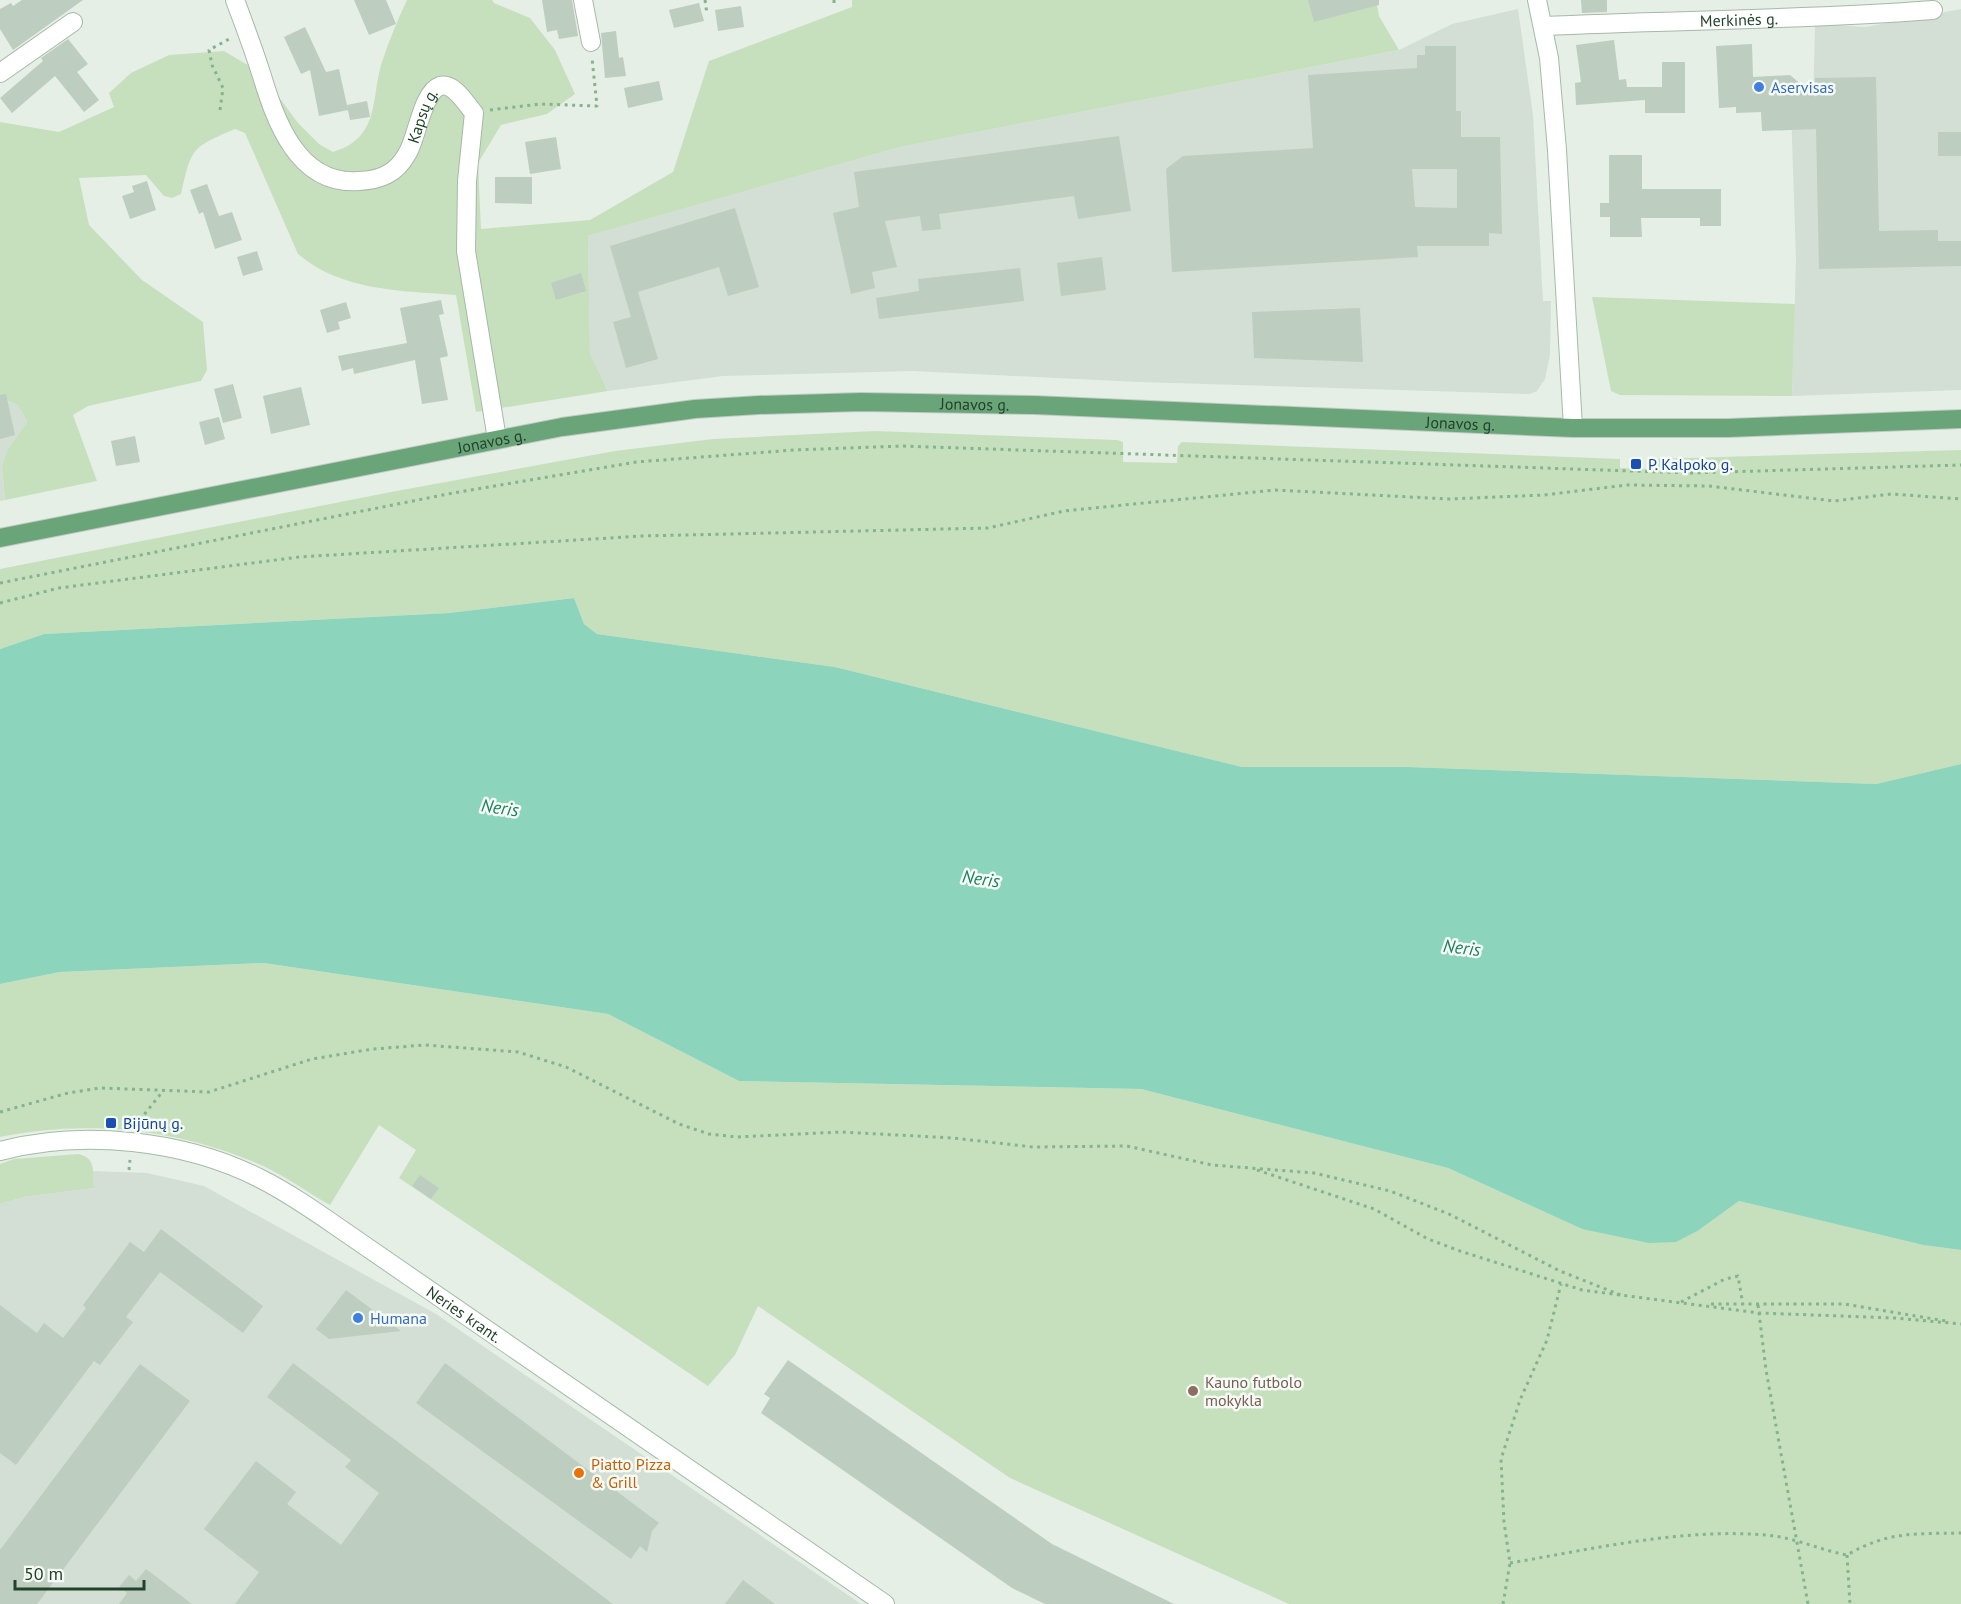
<svg xmlns="http://www.w3.org/2000/svg" width="1961" height="1604" viewBox="0 0 1961 1604" font-family="'PT Sans',sans-serif">
<rect width="100%" height="100%" fill="#e5efe6"/>
<!-- built -->
<path fill="#d3dfd4" d="M1518 9 1533 115 1543 301H1551L1550 355 1545 379 1537 391 1530 394 1138 382 913 371 723 376 608 391 590 354 588 236 900 147 1399 50 1452 24Z
M1961 9V390L1792 396 1796 260 1791 110 1813 111 1815 24 1866 27Z
M0 397 18 405 27 422 7 450 2 466 5 500 0 501Z
M93 1171 147 1173 204 1186 436 1314 861 1604H0V1204L24 1197 94 1188Z"/>
<!-- green -->
<path fill="#c6e0be" d="M407 0H492L494 3 530 18 555 50 575 94 547 114 501 125 478 163 481 229 590 220 673 172 709 61 852 7V0H1376L1379 16 1399 50 900 147 588 236 590 354 608 391 476 412 456 295C402 291 341 291 298 254L245 133 235 129C191 148 192 147 181 194L172 198 164 196 146 175 79 178 89 225 142 280 203 322 207 370 201 381 88 406 73 415 97 481 5 500 2 466 7 450 27 422 18 405 0 397V122L59 132 114 107 109 93 131 73 169 55 224 51 261 73 298 123 319 144 333 152C379 138 371 102 381 65 388 43 397 21 407 0Z
M1592 297 1795 304 1792 396 1620 395 1611 391Z
M875 431 1117 440 1123 442V462L1177 463 1178 446 1182 442 1620 459V468L1651 469 1652 459 1961 450V764L1876 784 1408 767H1242L835 667 597 634 584 624 574 598 449 613 44 634 0 649V569L391 492 615 451 713 439Z
M264 963 608 1014 739 1081 1141 1089 1448 1168 1582 1229 1699 1230 1739 1201 1923 1245 1961 1250V1604H1289L1010 1478 758 1306 735 1355 708 1386 399 1178 416 1150 379 1125 330 1205C304 1190 277 1170 249 1160 170 1128 84 1120 0 1137V984L60 972Z
M78 1154C96 1157 93 1172 94 1188L24 1197 0 1204V1164L14 1159Z"/>
<!-- water -->
<path fill="#8dd4bc" d="M574 598 584 624 597 634 835 667 1242 767H1408L1876 784 1961 764V1250L1923 1245 1739 1201 1699 1230 1676 1242 1649 1243 1582 1229 1448 1168 1141 1089 739 1081 608 1014 264 963 60 972 0 984V649L44 634 449 613Z"/>
<!-- building -->
<path fill="#bdcdbf" fill-rule="evenodd" d="M22 0H83L13 50 0 29V9L11 3 13 6Z
M354 0H386L396 24 369 35Z
M542 0H572L578 36 559 39 557 30 547 32Z
M1308 0H1379V5L1314 22Z
M1581 0H1607V12L1582 13Z
M699 3 704 21 674 28 669 10Z
M741 6 744 27 718 31 715 10Z
M305 27 326 72 339 69 348 110 319 116 310 70 301 74 284 37Z
M616 31 619 58 623 57 626 76 605 78 601 33Z
M68 39 88 64 77 72 99 100 84 112 55 76 12 113 0 98 43 61 41 58Z
M1614 40 1619 80 1626 79 1627 87H1662V62H1685V113H1645V100L1576 105 1575 83 1581 82 1576 45Z
M1752 44 1753 77 1790 75 1816 97 1815 78 1876 77 1879 231 1938 230V241H1961V266L1819 269 1816 129 1762 131 1761 112 1736 113V107L1719 108 1716 46Z
M1425 46H1456V111H1461V137H1500L1502 234 1489 233V246H1417L1418 257 1172 272 1166 169 1183 156 1313 148 1308 75 1417 68V55H1425ZM1412 169H1457V208L1415 207Z
M659 81 663 100 628 108 624 88Z
M367 101 370 117 350 120 347 105Z
M1938 132H1961V156H1938Z
M1119 136 1131 211 1078 219 1074 196 939 214 941 229 922 231 920 216 885 221 897 267 872 272 875 288 851 294 833 213 859 207 854 172Z
M556 137 561 169 530 174 525 142Z
M1609 155H1642V189H1721V226H1700V218H1641L1642 237H1610V217H1600V203H1609Z
M495 177H532V204L495 203Z
M147 181 156 210 130 219 122 196 134 192 132 186Z
M207 184 219 216 232 212 242 240 215 249 203 212 199 214 190 190Z
M735 208 759 287 728 296 719 267 638 292 658 359 626 368 613 322 631 317 610 246Z
M257 251 263 270 243 276 237 257Z
M1102 257 1106 290 1061 296 1057 263Z
M1020 268 1024 301 879 319 876 298 919 291 918 279Z
M581 273 586 291 556 300 551 283Z
M441 300 444 314 439 315 448 356 440 358 448 400 422 404 415 360 354 374 353 368 342 371 338 356 407 343 400 308Z
M346 302 351 318 338 322 340 329 327 333 320 310Z
M1360 308 1363 362 1254 358 1252 312Z
M233 384 242 418 223 423 214 389Z
M301 387 310 425 271 434 263 396Z
M6 394 15 435 0 439V395Z
M219 417 225 439 205 445 199 422Z
M135 436 140 462 116 466 111 441Z
M420 1175 439 1188 431 1199 412 1186Z
M161 1229 263 1306 243 1333 160 1272 126 1317 133 1322 100 1365 94 1361 16 1465 0 1453V1305L37 1333 44 1323 63 1338 86 1308 83 1305 130 1242 144 1252Z
M346 1290 401 1331 329 1339 316 1329Z
M788 1360 1052 1544 1174 1604H1045L1012 1588 761 1413 770 1398 764 1394Z
M293 1363 613 1604H235L259 1572 204 1529 256 1461 296 1492 287 1504 341 1545 379 1493 345 1467 351 1460 267 1397Z
M445 1363 659 1523 652 1531 647 1552 640 1546 631 1559 416 1403Z
M140 1364 190 1401 37 1604H0V1550Z
M146 1569 192 1604H119L127 1593 119 1587 129 1575 136 1581Z
M743 1580 775 1604H725Z"/>
<g fill="none" stroke-linecap="round" stroke-linejoin="round">
<defs>
<g id="street">
<path id="s1" d="M235 0C244 24 253 48 261 73 275 119 297 186 359 181 380 180 396 174 407 154 417 139 422 92 440 86 454 82 466 104 474 113L467 181 466 251 497 439"/>
<path d="M583 0 591 42"/>
<path id="s2" d="M1544 26C1674 20 1804 20 1933 10"/>
<path d="M0 73 73 22"/>
</g>
<g id="secondary">
<path d="M1537 0 1549 58 1557 150 1573 428"/>
<path id="s3" d="M0 1151C82 1129 185 1140 261 1179 289 1193 316 1212 342 1230L885 1604"/>
</g>
<g id="primary">
<path id="s4" d="M0 538 562 427 695 409 759 405 861 402 1034 405 1573 428H1728L1961 419"/>
</g>
</defs>
<!-- street casing -->
<use href="#street" stroke="#a7b8aa" stroke-width="20"/>
<!-- secondary casing -->
<use href="#secondary" stroke="#a3bba7" stroke-width="20"/>
<!-- primary casing -->
<use href="#primary" stroke="#c1cac4" stroke-width="20"/>
<!-- path -->
<path stroke="#85b38e" stroke-width="3" stroke-dasharray="3 4.5" stroke-linecap="butt" d="M705 0 707 14
M834 3V0
M220 110 223 88 212 65 209 50 231 38
M490 110 540 104 597 106 592 58
M0 583 453 493 636 462 794 450 902 446 1690 473 1961 465
M0 603 59 588 299 557 642 536 988 528 1064 511 1275 490 1449 499 1544 495 1627 485 1709 486 1834 501 1891 494 1961 499
M0 1112 68 1093 100 1088 209 1092 312 1059 373 1049 425 1045 518 1052 566 1067 679 1124 709 1134 737 1137 841 1132 953 1138 1033 1147 1127 1146 1212 1165 1314 1173 1390 1191 1449 1214 1560 1271 1623 1296
M135 1126 163 1091
M129 1170 130 1160
M1257 1170 1374 1209 1428 1239 1460 1251 1582 1290 1759 1313 1895 1318 1961 1324
M1681 1302 1725 1279 1738 1276 1743 1305
M1711 1304H1844L1946 1321
M1758 1305 1766 1370 1808 1604
M1847 1555 1850 1604
M1510 1563C1593 1549 1681 1528 1766 1535 1793 1537 1820 1550 1847 1555 1888 1531 1915 1534 1961 1533
M1503 1604 1510 1563 1504 1522 1501 1459 1520 1400 1547 1340 1561 1284"/>
<!-- street -->
<use href="#street" stroke="#fff" stroke-width="18"/>
<!-- secondary -->
<use href="#secondary" stroke="#fff" stroke-width="18"/>
<!-- primary -->
<use href="#primary" stroke="#69a578" stroke-width="18"/>
</g>
<!-- markers -->
<g fill="#3f7fe0" stroke="#f6fbf6" stroke-width="2">
<circle cx="1759" cy="87" r="6"/>
<circle cx="358" cy="1318" r="6"/>
</g>
<g fill="#1a4fb4" stroke="#f6fbf6" stroke-width="2">
<rect x="1630" y="458" width="12" height="12" rx="3"/>
<rect x="105" y="1117" width="12" height="12" rx="3"/>
</g>
<circle fill="#8d6e63" stroke="#f6fbf6" stroke-width="2" cx="1193" cy="1391" r="6"/>
<circle fill="#e8710a" stroke="#f6fbf6" stroke-width="2" cx="579" cy="1473" r="6"/>
<g text-anchor="middle" stroke-width="5" stroke-linejoin="round" paint-order="stroke">
<!-- street labels -->
<g font-size="16" fill="#23422b" stroke="#f6fbf6">
<text dy="6" stroke="none"><textPath href="#s2" startOffset="195">Merkinės g.</textPath></text>
<text dy="6" stroke="none"><textPath href="#s1" startOffset="336">Kapsų g.</textPath></text>
<text dy="6" stroke="none"><textPath href="#s4" startOffset="987">Jonavos g.</textPath></text>
<text dy="6" stroke="none"><textPath href="#s4" startOffset="1473">Jonavos g.</textPath></text>
<text dy="6" stroke="none"><textPath href="#s4" startOffset="501">Jonavos g.</textPath></text>
<text dy="6" stroke="none"><textPath href="#s3" startOffset="512">Neries krant.</textPath></text>
</g>
<!-- shop labels -->
<g font-size="16" fill="#366cbe" stroke="#f6fbf6" text-anchor="start">
<text x="1771" y="93">Aservisas</text>
<text x="370" y="1324">Humana</text>
</g>
<!-- transit labels -->
<g font-size="16" fill="#164399" stroke="#f6fbf6" text-anchor="start">
<text x="1648" y="470">P. Kalpoko g.</text>
<text x="123" y="1129">Bijūnų g.</text>
</g>
<!-- education labels -->
<g font-size="16" fill="#785e54" stroke="#f6fbf6" text-anchor="start">
<text x="1205" y="1388">Kauno futbolo<tspan x="1205" dy="18">mokykla</tspan></text>
</g>
<!-- food labels -->
<g font-size="16" fill="#c56008" stroke="#f6fbf6" text-anchor="start">
<text x="591" y="1470">Piatto Pizza<tspan x="591" dy="18">&amp; Grill</tspan></text>
</g>
<!-- water labels -->
<g font-size="18" font-style="italic" fill="#1b805f" stroke="#f6fbf6">
<text transform="translate(500 808) rotate(8)" y="6">Neris</text>
<text transform="translate(981 879) rotate(8)" y="6">Neris</text>
<text transform="translate(1462 948) rotate(7)" y="6">Neris</text>
</g>
</g>
<!-- scale -->
<path d="M15 1580v9h129v-9" fill="none" stroke="#23422b" stroke-width="3"/>
<text x="24" y="1580" font-size="18" fill="#23422b" stroke="#f6fbf6" stroke-width="4.5" paint-order="stroke">50 m</text>
</svg>
